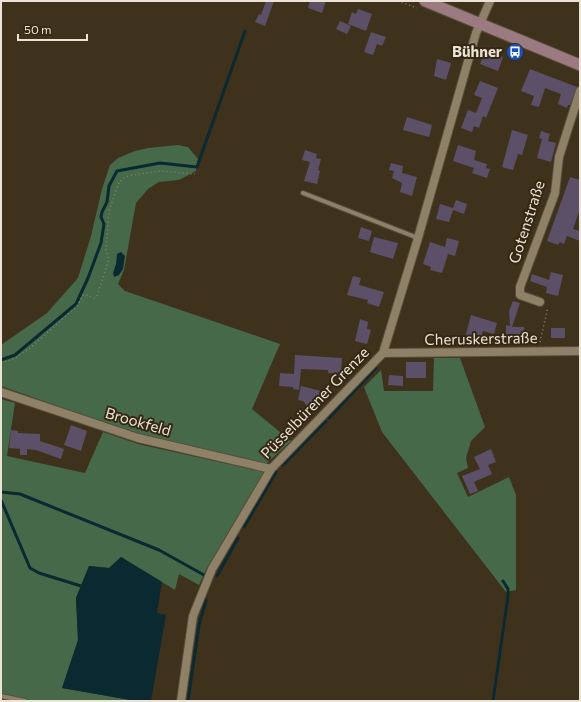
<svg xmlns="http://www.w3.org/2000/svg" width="581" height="702" viewBox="0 0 581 702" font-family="Commissioner,sans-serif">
<rect width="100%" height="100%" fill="#3e321c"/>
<!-- green -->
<path fill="#466949" d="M178 145 188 147 198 159 196 171 179 180 159 182 148 189 136 203 124 270 118 284 125 291 280 344 252 409 291 441 266 464 139 435 1 386V345L47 313 78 278 91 236 102 189 110 165 118 158 135 151 148 148Z
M434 358H460L485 427 471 441 466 458 468 468 457 473 468 497 509 477 516 495V590L506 592 382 432 364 387 381 370 384 391H433Z
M1 399 15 403 7 456 85 473 103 432 138 444 264 472 207 568 199 585 179 574 175 590 121 557 109 568 89 566 76 598 78 640 62 688 136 701H33L1 693Z"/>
<!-- water -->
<path fill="#0b2930" d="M121 252 125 256 123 269 119 275 114 277 113 273 116 264 117 254Z
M121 557 162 582 157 613 166 615 151 701H136L62 688 78 640 76 598 89 566 109 568Z"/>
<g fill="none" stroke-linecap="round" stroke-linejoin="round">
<!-- stream -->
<path stroke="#0b2930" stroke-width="3" d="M1 360 15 355 76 304 88 278 101 243 104 224 101 217 102 212 107 202 109 186 117 171 160 163 197 167 245 31
M329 418 376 368
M283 465 326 421
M1 492 20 494 159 550 204 575
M1 500 30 568 39 573 81 586
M244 527 276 472
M217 576 238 538
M188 701 199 625 206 600
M493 701 508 596V589L503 581"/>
</g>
<!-- building -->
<path fill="#5b5067" d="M266 1H274L265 26 255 22 259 14 261 15Z
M310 1H326L322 13 308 8Z
M358 9 372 14 366 31 348 24 352 12 356 14Z
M340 21 351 26 347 34 336 29Z
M371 32 386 37 382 46 377 44 373 55 364 52Z
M485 50 503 57 498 71 480 64Z
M437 59 451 63 446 80 434 76Z
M530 69 577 87 570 105H568L567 108 558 104 561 94 545 88 539 107 531 105 534 96 521 91Z
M480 81 498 88 486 118 483 116 479 128 474 126 472 132 461 128 468 110 476 113 482 98 474 95Z
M407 117 432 125 429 137 403 130Z
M512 130 528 135 522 155 518 154 513 170 502 167Z
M541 131 550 134 548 141 556 143 551 162 537 158 542 139 539 138Z
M458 145 476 151 474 160 487 164 486 168 490 169 487 178 472 173 474 168 453 161Z
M305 150 317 154 316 158 321 159 318 170 320 171 317 184 304 181 310 162 302 160Z
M391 163 403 166 402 173 417 177 412 196 400 192 402 183 392 178 394 171 389 170Z
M570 177 580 180V209L573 229 580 231V241L567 236 564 244 560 242 558 245 547 241Z
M456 200 467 204 464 214 453 210 449 222 436 219 440 204 453 208Z
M361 227 372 231 369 241 358 238Z
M374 237 398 243 393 259 370 252Z
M447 238 459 241 455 256 448 254 442 273 430 270 431 267 423 264 430 242 445 247Z
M551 272 563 275 558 296 546 293 547 287 530 281 532 274 549 280Z
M353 276 361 278 359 285 384 292 379 307 367 303 368 300 347 295Z
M513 301 520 303 512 327H524L525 341 506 339V325L510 326 509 311Z
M471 315 497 323 494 334 483 331 479 342 465 338Z
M360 319 368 322 367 329 371 330 367 344 355 341Z
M551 328H565V338H551Z
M295 355 342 358 341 374 328 373V370L301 369 299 390 293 389V387L279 386 280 373 294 374Z
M406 362H426V378H406Z
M389 375 403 376V386L388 385Z
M301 386 321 391 317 406 310 405 307 406 303 401 298 400Z
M71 425 87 431 81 451 64 445Z
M11 430 18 431V433L40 434V441L64 449 61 459 36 450 27 449V455H20V449L9 448Z
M491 449 496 462 488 465 492 474 474 482 478 491 470 494 462 476 480 469 474 457Z"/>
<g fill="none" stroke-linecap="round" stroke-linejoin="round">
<defs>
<path id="lane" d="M303 193 418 238
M1 696 25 701"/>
<path id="street" d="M540 302 520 295V287L555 193 559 157 580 91
M383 353 580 351
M1 392 138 438 271 469
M181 701 193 616 212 569 271 469 383 353 418 238 476 33 490 1"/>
<path id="secondary" d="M425 1 580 65"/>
</defs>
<!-- lane casing -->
<use href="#lane" stroke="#584f3b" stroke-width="6"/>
<!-- street casing -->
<use href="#street" stroke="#584f3b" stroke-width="10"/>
<!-- secondary casing -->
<use href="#secondary" stroke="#584f3b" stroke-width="13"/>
<!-- path -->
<path stroke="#89806d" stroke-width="1.5" stroke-dasharray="1 3" stroke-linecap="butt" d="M398 1 417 8
M540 342 548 307
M1 363 14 359 29 349 77 306 83 295H88L94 298 97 296 109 259 106 250 109 211 119 182 125 177 132 175 160 171 195 174"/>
<!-- lane -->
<use href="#lane" stroke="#8f8168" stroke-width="4"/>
<!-- street -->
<use href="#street" stroke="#8f8168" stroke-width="8"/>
<!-- secondary -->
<use href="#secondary" stroke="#9c7a82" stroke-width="11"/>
</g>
<!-- icons -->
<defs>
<symbol id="bus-disc" viewBox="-11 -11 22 22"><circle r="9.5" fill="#1a4fb4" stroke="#342812"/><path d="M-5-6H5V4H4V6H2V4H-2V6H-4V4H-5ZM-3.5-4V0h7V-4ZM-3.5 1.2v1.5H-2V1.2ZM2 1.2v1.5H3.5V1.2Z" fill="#fff"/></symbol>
</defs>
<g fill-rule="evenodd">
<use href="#bus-disc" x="505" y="42" width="20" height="20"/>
</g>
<g text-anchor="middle" stroke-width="4" stroke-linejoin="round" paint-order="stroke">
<!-- poi labels -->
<g font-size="15" font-weight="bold" fill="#ebe4d6" stroke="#342812" text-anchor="end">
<text x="502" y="57">Bühner</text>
</g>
<!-- street labels -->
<g font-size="15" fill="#ebe4d6" stroke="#342812">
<text transform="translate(527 222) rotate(-72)" y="5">Gotenstraße</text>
<text transform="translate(481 339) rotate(-1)" y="5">Cheruskerstraße</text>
<text transform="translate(315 403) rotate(-46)" y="5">Püsselbürener Grenze</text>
<text transform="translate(138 422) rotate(16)" y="5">Brookfeld</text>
</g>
</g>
<!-- border -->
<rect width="581" height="702" fill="none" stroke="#ebe4d6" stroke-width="4"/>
<!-- scale -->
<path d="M18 34v6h69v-6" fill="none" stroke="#ebe4d6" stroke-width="2"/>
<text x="24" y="34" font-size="12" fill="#ebe4d6" stroke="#342812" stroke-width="3" paint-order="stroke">50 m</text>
</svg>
